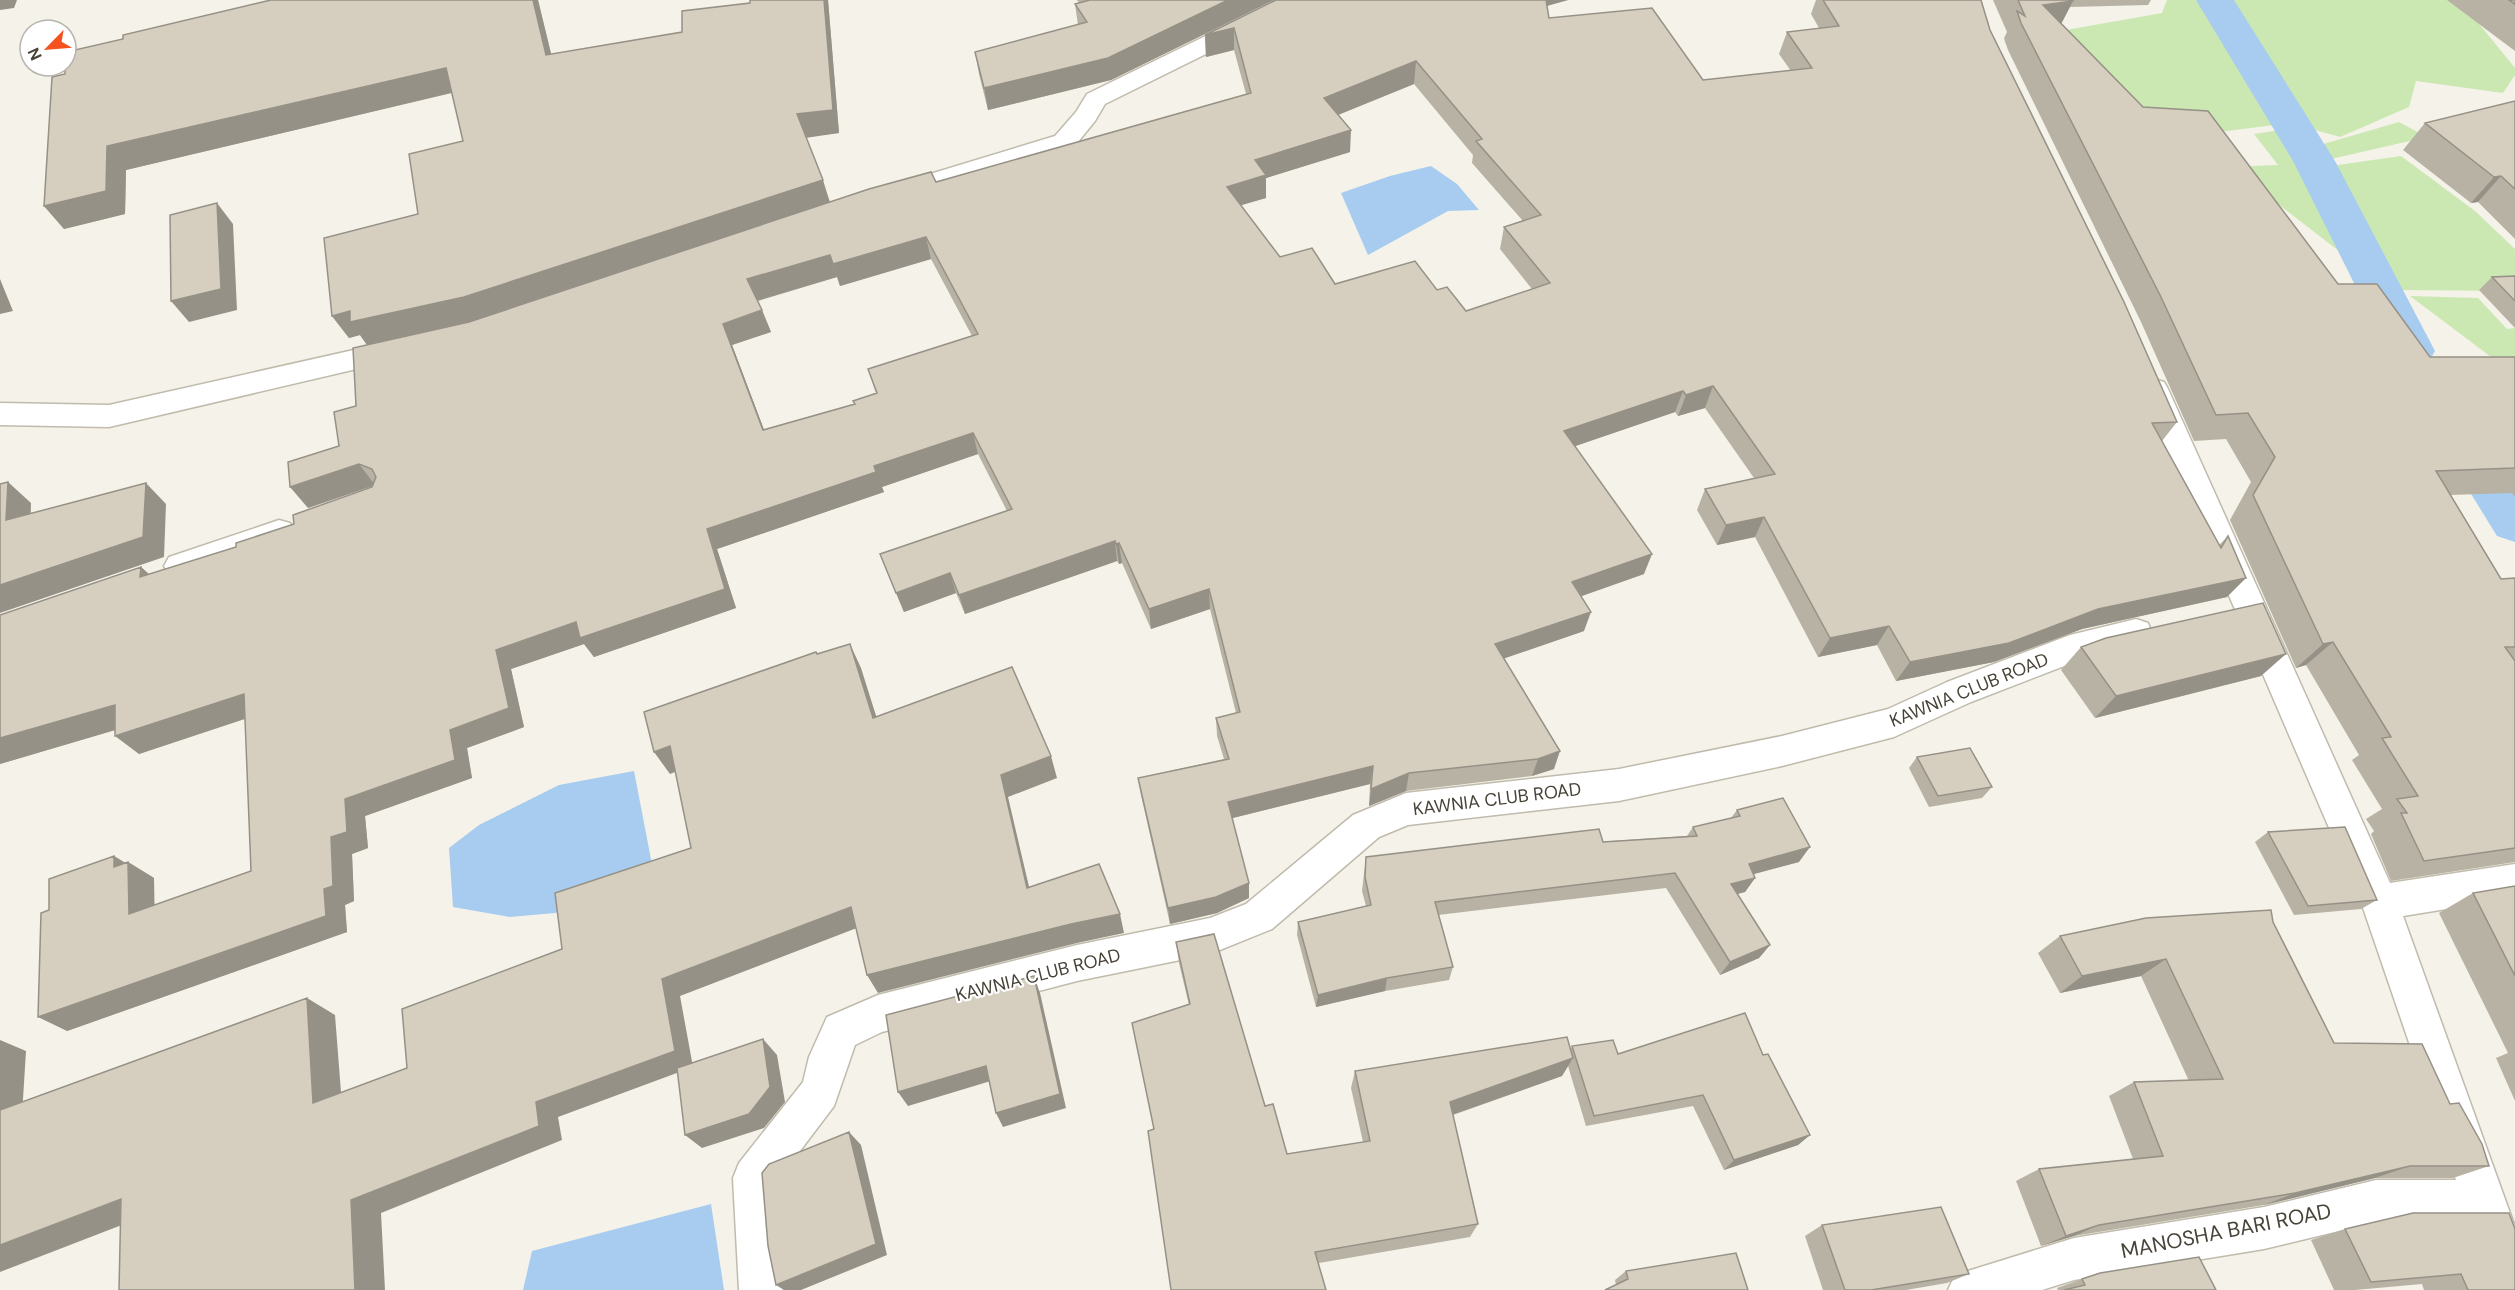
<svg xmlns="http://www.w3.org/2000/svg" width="2515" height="1290" viewBox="0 0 2515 1290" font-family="'DM Sans',sans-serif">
<rect width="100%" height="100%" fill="#f4f2e9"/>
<!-- green -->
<path fill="#cbe8b3" d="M2167 0H2489L2480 25 2515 68V75L2503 93 2416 81 2409 107 2340 137 2290 123 2179 137 2149 108 2027 84 2004 41 2162 13Z
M2399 122 2427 137 2331 159 2320 145Z
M2293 128 2374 278 2230 167 2278 165 2254 134Z
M2401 156 2475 211 2515 249V291L2401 290 2331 166Z
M2410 296 2478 298 2507 329 2515 328V375Z"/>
<!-- water -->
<path fill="#a7ccef" d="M1431 166 1457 184 1479 210 1448 211 1368 255 1341 193 1390 176Z
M634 771 654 875 555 913 510 917 453 907 449 848 479 825 559 785Z
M711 1204 724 1290H523L532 1251Z"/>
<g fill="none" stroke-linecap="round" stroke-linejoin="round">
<!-- canal -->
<path fill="#a7ccef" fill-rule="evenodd" d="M2196 0H2234L2335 161 2435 351 2428 363 2411 368 2394 363 2293 161Z
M2456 411 2474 416 2515 479V542L2497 536 2431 429 2438 416Z"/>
<defs>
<path id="minor" d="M1279 0H1308L1305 5 1105 104 1095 121 1073 148 893 202 884 200 880 194 884 188 1055 136 1076 112 1087 94Z
M398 340 408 343 412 350 408 357 109 427 0 425V403L109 405Z
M2154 379 2164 382 2168 389 2390 883 2515 864V898L2403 916 2515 1227V1290H2494L2471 1222H2376L2264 1249 2074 1280 2042 1290H1948L1955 1275 2074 1238 2264 1207 2376 1180H2456L2361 902 2140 389 2144 382Z
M279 520 290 523 295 532 290 541 180 579 169 575 164 566 169 557Z
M2136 619 2148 623 2152 633 2148 643 2085 658 1971 702 1894 737 1782 766 1619 801 1408 825 1379 837 1272 929 1210 954 1077 981 882 1032 855 1045 834 1106 775 1184 783 1290H739L733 1178 739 1163 803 1082 809 1057 827 1017 878 995 1077 945 1210 918 1246 904 1353 815 1406 793 1619 769 1782 736 1888 709 1947 682 2070 635Z"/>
</defs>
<!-- minor casing -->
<use href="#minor" stroke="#c0bbac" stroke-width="3"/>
<!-- minor -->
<use href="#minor" fill="#fff" fill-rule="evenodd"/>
</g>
<!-- wall -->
<path fill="#b8b2a4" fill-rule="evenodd" d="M271 0H538L551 54 682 32 750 3V0H828L839 133 806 137 830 202 936 182 1246 94 1234 50 1206 57 1205 35 1276 0H1568L1547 6 1549 18 1703 80 1791 71 1779 54 1787 32 1819 28 1811 14 1816 0H1981L1990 30 2177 422 2162 441 2219 545 2228 536 2227 597 2082 629 1994 662 1896 681 1877 645 1818 657 1755 537 1717 545 1697 510 1705 489 1754 478 1705 408 1678 416 1675 412 1575 446 1644 574 1581 596 1584 631 1504 658 1554 769 1532 776 1406 791 1369 806 1370 784 1232 818 1249 898 1217 913 1170 924 1141 795 1138 778 1224 759 1217 736 1216 718 1236 713 1210 609 1151 629 1122 563 1119 564 1117 561 965 614 956 593 904 612 880 554 1007 511 978 454 882 487 884 492 717 549 736 608 594 657 584 644 511 669 524 727 467 748 472 778 365 816 368 848 352 854 354 901 345 905 347 932 67 1031 49 910 114 856 126 863 128 862 154 878V905L251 871 245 719 139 754 115 730 0 764 141 567 149 574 236 547 294 524 372 487 373 486 308 508 339 446 356 406 367 345 360 335 349 338 332 316 418 214 463 141 452 93 126 170 125 214 64 229 44 206 65 74 123 39ZM1414 84 1473 155 1472 163 1523 221 1504 227 1500 249 1532 289 1466 311 1437 290 1335 284 1280 257 1241 205 1266 198V178L1350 152 1338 115ZM931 259 972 336 868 369 876 393 854 404 764 430 732 345 771 332 758 301 837 277 840 286Z
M1077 0H1274L1111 80 988 110 979 74 975 52 1078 25 1075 4 1079 3Z
M1993 0H2151L2148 5 2070 7 2061 24 2143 107 2338 284 2430 357H2515V497L2512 493 2450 495 2501 579 2515 578V862L2391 881 2371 834 2374 831 2366 819 2382 809 2352 760 2359 755 2306 665 2296 668 2230 520 2251 482 2226 439 2194 441 2141 322 2008 50 2004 38 2007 32Z
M2447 0H2515V51Z
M2515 101V239L2478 202 2471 203 2403 150 2425 123Z
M2515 276V328L2479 290 2492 277Z
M2081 647 2261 676 2095 718 2061 670Z
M1917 757 1992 787 1982 798 1929 807 1909 768Z
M1737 810 1799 862 1754 874 1755 878 1745 892 1737 894 1770 945 1759 958 1720 975 1666 888 1438 915 1453 967 1449 980 1385 991 1316 1007 1297 935 1298 922 1366 906 1362 891 1366 857 1687 836 1693 827 1731 818Z
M2268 832 2377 900 2361 909 2294 915 2255 842Z
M2515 886V1101L2496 1058 2508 1053 2439 913 2473 893Z
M2273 922 2334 1043 2450 1104 2489 1166 2453 1178H2375L2264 1205 2074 1236 2041 1246 2016 1181 2039 1169 2133 1159 2109 1096 2134 1082 2189 1081 2141 976 2060 993 2038 953 2060 936Z
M1176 942 1265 1106 1287 1154 1363 1142 1351 1088 1355 1071 1571 1049 1572 1046 1618 1054 1763 1055 1810 1135 1798 1145 1724 1170 1693 1106 1586 1126 1568 1066 1562 1076 1453 1115 1478 1224 1470 1237 1319 1263 1154 1129 1189 1005 1179 963Z
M1822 1225 1969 1274 1947 1283 1906 1290H1823L1805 1236Z
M2345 1229 2515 1290H2424L2422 1284 2355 1290H2334L2311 1240Z
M1626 1271 1748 1290 1616 1285 1615 1280Z
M2082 1279 2216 1290H2058L2057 1288Z"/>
<!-- shaded-wall -->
<path fill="#969186" d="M0 0H17L14 8 0 10Z
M533 0H538L557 78 546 55Z
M824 0H828L839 133 805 138 797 114Z
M1228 0H1274L1111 80 988 110 984 88Z
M1540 0H1568L1539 8Z
M2073 1 2059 28 2043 5Z
M1234 28V50L1206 57 1205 35Z
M1416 61 1414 84 1323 121 1324 98Z
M446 68 459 91 126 170 125 214 64 229 44 206 107 146Z
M1351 130 1350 152 1266 178V198L1228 209 1227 187 1255 160Z
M2501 176 2478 202 2471 203 2494 177Z
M823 180 830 203 478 320 367 345 360 335 349 338 332 316Z
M217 203 233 224 237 310 189 322 171 301Z
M926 237 931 259 840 286 833 264Z
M830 255 837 277 756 301 747 279Z
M0 279 13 311 0 314Z
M762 310 771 332 732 345 772 451 763 430 723 324Z
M1713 386 1705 408 1678 416 1686 395Z
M1683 391 1675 412 1558 452 1564 431Z
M973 433 978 454 882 487 884 492 717 549 736 608 594 657 584 644 511 669 524 727 467 748 472 778 365 816 368 848 352 854 354 901 345 905 347 932 67 1031 38 1017 324 889 331 837 345 799 450 730 496 650 707 529 874 466Z
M359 464 375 485 308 508 290 487Z
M8 482 31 503 30 540 6 520Z
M146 483 166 504 164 557 0 613V585Z
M1764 517 1755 537 1717 545 1726 525Z
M1115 541 1117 561 965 614 959 595Z
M1119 543 1122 563 1119 564 1116 544Z
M1652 554 1644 574 1565 602 1572 582Z
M141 567 163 587 140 577Z
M950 573 956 593 904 612 896 593Z
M2246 578 2227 597 2082 629 1994 662 1896 681 1910 662 2098 609Z
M1209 589 1210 609 1151 629 1149 609Z
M1591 612 1584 631 1491 663 1495 644Z
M1889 626 1877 645 1818 657 1830 638Z
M2333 642 2306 665 2296 668 2323 644Z
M850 644 861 668 884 741 873 718Z
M2286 654 2261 676 2095 718 2116 696Z
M244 694 265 712 139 754 115 736Z
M115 705 139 723 0 764V738Z
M670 746 685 768 670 774 654 752Z
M1560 751 1554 769 1532 776 1538 759Z
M1051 756 1057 778 1008 797 1034 908 1027 888 1001 775Z
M1373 766 1370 784 1229 819 1228 802Z
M1409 773 1406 791 1369 806 1371 789Z
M1810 847 1799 862 1739 878 1749 864Z
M114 856 128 865V862L154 878 155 929 129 914 114 867Z
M1755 878 1745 892 1721 898 1731 884Z
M1249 883V898L1217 913 1170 924 1168 908Z
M851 907 862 926 680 996 693 1067 558 1117 562 1140 381 1213 385 1290H355L351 1200 536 1102 662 979Z
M1120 914 1124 933 1077 943 878 993 867 975 1071 924Z
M1770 945 1759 958 1720 975 1730 962Z
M2166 959 2141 976 2060 993 2082 976Z
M1034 976 1040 993 1066 1108 1003 1127 996 1113Z
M1387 978 1385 991 1316 1007 1318 995Z
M307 998 335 1015 343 1118 313 1103Z
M763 1039 777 1055 785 1102 764 1128 702 1148 685 1135Z
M0 1040 26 1051 21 1131 0 1124Z
M1573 1058 1562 1076 1443 1118 1450 1102Z
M986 1066 994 1080 908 1106 898 1092Z
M849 1132 861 1145 887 1255 801 1290H784L776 1285Z
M1810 1135 1798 1145 1724 1170 1734 1160Z
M2410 1166 2375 1178 2264 1205 2295 1193Z
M121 1199 158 1211 0 1272V1245Z
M2099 1225 2074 1236 2041 1246 2066 1236Z"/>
<!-- building -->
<path fill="#d6cfbf" stroke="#969186" stroke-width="1.5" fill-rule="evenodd" d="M271 0H533L546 55 682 32V11L750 3V0H824L833 110 797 114 823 180 464 297 350 322V311L332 316 324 238 418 214 409 154 463 141 446 68 107 146 106 191 44 206 52 77 65 74V66H66V52L123 39V35Z
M1090 0H1228L1108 58 984 88 975 52 1087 22 1075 4Z
M1276 0H1546L1549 18 1652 8 1703 80 1812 68 1787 32 1839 26 1823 0H1981L1990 30 2124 302 2177 422 2152 423 2221 548 2228 536 2246 578 2098 609 2009 643 1910 662 1889 626 1830 638 1764 517 1726 525 1705 489 1775 474 1713 386 1686 395 1683 391 1564 431 1652 554 1572 582 1591 612 1495 644 1560 751 1538 759 1409 773 1371 789 1373 766 1228 802 1249 883 1216 897 1168 908 1138 778 1229 759 1216 718 1240 712 1209 589 1149 609 1119 543 1116 544 1115 541 959 595 950 573 896 593 880 554 1012 509 973 433 874 466 876 472 707 529 725 589 580 638 576 622 496 650 509 708 450 730 455 760 345 799 347 832 331 837 333 886 324 889 326 916 38 1017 41 913 49 910V879L114 856V867L128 862 129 914 251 871 244 694 115 736V705L0 738V615L141 567 140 577 236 547V543L294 524 293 515 372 487 376 477 372 469 359 464 290 487 288 462 339 446 334 412 356 406 353 348 469 322 869 189 931 172 936 182 1251 93 1234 28 1205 35ZM1416 61 1482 139 1476 141 1541 215 1504 227 1550 283 1466 311 1447 287 1437 290 1415 261 1335 284 1312 248 1280 257 1227 187 1266 175 1255 160 1351 130 1324 98ZM926 237 978 334 868 369 877 393 853 401 855 404 763 430 723 324 762 310 747 279 830 255 833 264Z
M2018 0H2072L2073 1 2043 5 2143 107 2208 111 2338 284H2377L2430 357H2515V468L2436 471 2501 579 2515 578V647H2505L2515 661V848L2424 861 2401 813H2407L2397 799 2418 796 2382 738 2391 737 2333 642 2323 644 2253 495 2275 457 2248 413 2216 415 2160 295 2021 23 2017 11 2025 16Z
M2509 0H2515V4Z
M2515 101V189L2501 176 2494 177 2425 123Z
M217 203 221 289 171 301 170 215Z
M2515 276V301L2492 277Z
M8 482 6 520 146 483 143 537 0 585V484Z
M2263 603 2286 654 2116 696 2081 647 2106 638Z
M850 644 873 718 1012 667 1051 756 1001 775 1027 888 1099 864 1120 914 1071 924 867 975 851 907 662 979 675 1051 536 1102 539 1126 351 1200 355 1290H119L121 1199 0 1245V1110L307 998 313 1103 407 1068 402 1009 562 949 555 893 691 848 670 746 654 752 644 712 816 652 817 654Z
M1970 748 1992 787 1938 796 1917 757Z
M1783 798 1810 847 1749 864 1755 878 1731 884 1770 945 1730 962 1675 873 1435 902 1453 967 1387 978 1318 995 1298 922 1371 905 1365 877 1366 857 1599 829 1603 842 1697 836 1693 827 1740 816 1737 810Z
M2345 827 2377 900 2308 906 2268 832Z
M2515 886V976L2473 893Z
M2271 910 2273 922 2334 1043 2422 1044 2450 1104 2459 1103 2482 1144 2489 1166H2410L2295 1193 2099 1225 2066 1236 2039 1169 2163 1156 2134 1082 2223 1079 2166 959 2082 976 2060 936 2146 918Z
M1214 934 1265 1106 1273 1104 1287 1154 1370 1141 1355 1071 1567 1037 1573 1058 1450 1102 1478 1224 1315 1252 1326 1290H1171L1148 1131 1154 1129 1132 1023 1190 1004 1176 942Z
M1034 976 1060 1094 996 1113 986 1066 898 1092 886 1015Z
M1745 1013 1763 1055 1768 1054 1810 1135 1734 1160 1703 1095 1594 1116 1572 1046 1613 1040 1618 1054Z
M763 1039 770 1087 749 1114 685 1135 677 1068Z
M849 1132 876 1244 776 1285 768 1246 762 1173 769 1164Z
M1941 1207 1969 1274 1871 1290H1845L1822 1225Z
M2413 1213H2509L2515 1229V1290H2468L2461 1274 2371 1282 2345 1229Z
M1736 1253 1748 1290H1605L1628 1279 1626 1271Z
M2199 1257 2216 1290H2064L2085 1285 2082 1279 2100 1273Z"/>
<g text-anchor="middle" stroke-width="4.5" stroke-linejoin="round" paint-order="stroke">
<!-- street labels -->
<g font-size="18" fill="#484338" stroke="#fff">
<text transform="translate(1969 690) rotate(-22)" y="6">KAWNIA CLUB ROAD</text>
<text transform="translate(1497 799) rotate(-7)" y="6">KAWNIA CLUB ROAD</text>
<text transform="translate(1038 975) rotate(-14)" y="6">KAWNIA CLUB ROAD</text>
</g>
<!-- near-street labels -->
<g font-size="21" fill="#484338" stroke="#fff">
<text transform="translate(2226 1231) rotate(-11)" y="7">MANOSHA BARI ROAD</text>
</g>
</g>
<!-- north arrow -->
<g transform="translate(48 48) rotate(245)"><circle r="28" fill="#ffffff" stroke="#b6b4af" stroke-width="1.5"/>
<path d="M0-4.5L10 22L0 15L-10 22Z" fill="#f6521f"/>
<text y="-9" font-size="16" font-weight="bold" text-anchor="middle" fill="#484338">N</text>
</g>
</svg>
